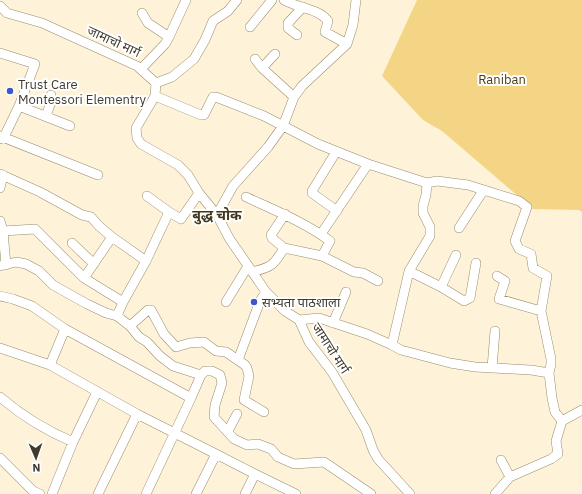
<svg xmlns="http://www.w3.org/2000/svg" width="582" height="494" viewBox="0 0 582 494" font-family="'IBM Plex Sans','Noto Sans Devanagari',sans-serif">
<rect width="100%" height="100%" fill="#fef3d9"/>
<!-- green -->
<path fill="#f4d585" d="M417 0H582V212L579 210 533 209 442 131 423 120 382 76Z"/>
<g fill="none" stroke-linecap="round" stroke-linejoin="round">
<defs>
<path id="minor" d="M284 0C297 8 318 8 328 21L325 32 347 44
M0 6 7 13 42 23 137 66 156 83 155 96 136 128 137 138 141 144 178 165 188 175 199 193 217 215 229 238 266 292 285 311 299 320 309 342 332 372 366 430 373 450 378 459 410 494
M142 13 148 23 169 37
M250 27 272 0
M297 35 288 28V23L303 7
M0 53 35 64 19 106 5 135 1 136 0 139
M255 59 262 68 294 97
M262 68 275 54
M141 69 165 44 169 37 186 0
M156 83 172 77 194 59 205 40 213 21 228 11 237 0
M155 96 201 115H204L213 97H216L264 116 318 144 368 164 427 183 437 181 468 185 519 201 527 207 515 241 519 249 531 254 533 268 547 276 541 311 551 359V364L549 373 552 398 555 412 562 421
M19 106 70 126
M46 116 51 102V95
M0 136 98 175
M336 152 312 191V193L337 211
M0 174 40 192 82 215 91 217 99 226 112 237 146 261 169 212 181 219 199 193
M0 188 3 175
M147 196 169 212
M246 197C274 210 304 222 330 241L322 256
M285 214 271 235 272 238 284 248 322 256 354 272 363 273 378 281
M217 215 233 186 268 147 283 126 294 97 302 86 347 44 353 25 356 0
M0 221 3 231 35 229 84 278
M459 228 483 191
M3 231 6 265
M321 234 368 164
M112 237 84 278 123 302
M72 243 94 264
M0 266 16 262 26 264 39 271 53 285 87 304 106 313 117 316 130 326 148 310H151L164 334 176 347 190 343 204 342 216 351 226 352 245 365 247 368 249 376 244 400 264 412
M409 271 441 287 456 255
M252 272C272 267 274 265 284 248
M497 276 505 281 499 299 541 311
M441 287 464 301 470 298 476 263
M0 296 13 299 32 306 65 329 191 398 146 494
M226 302 248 266
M117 316 123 302 146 261
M299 320 319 318 367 334 392 345 401 350 450 363 475 367 531 370 549 373
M333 323 346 292
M130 326 139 337 147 342 160 356 173 366 201 375
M392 345 409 271 430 236V227L423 213V206L426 195 427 183
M0 348 50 365 137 414 216 454 196 494
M238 360 260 301 266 292
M50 365 65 329
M492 368 495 331
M0 397C21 415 47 431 73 442
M191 398 201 375 205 371H212L220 375 222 383 215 405 214 417 234 439 247 445 258 444 271 449 278 457 294 464 324 462 371 494
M228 431 237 414
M216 454 255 474 245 494
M0 458 33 491 40 494
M501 460 510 477
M255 474 296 494
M52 494 73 442 97 392
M98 494 137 414
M495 494 510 477 551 459 558 454 556 441 562 421 582 410"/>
</defs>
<!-- minor casing -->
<use href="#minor" stroke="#988c6d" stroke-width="10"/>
<!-- minor -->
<use href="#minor" stroke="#fff" stroke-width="9"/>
</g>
<!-- markers -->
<g fill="#3c57ca" stroke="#fff" stroke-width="1.5">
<circle cx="10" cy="91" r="4"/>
<circle cx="254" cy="302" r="4"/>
</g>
<g text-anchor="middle" stroke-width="4" stroke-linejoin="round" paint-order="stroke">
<!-- street labels -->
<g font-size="13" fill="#403b2e" stroke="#fff">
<text transform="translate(114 41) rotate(25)" y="5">जामाचो मार्ग</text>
<text transform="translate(331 348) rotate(57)" y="5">जामाचो मार्ग</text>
</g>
<!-- park labels -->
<g font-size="13" fill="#4c3c12" stroke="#fff">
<text x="502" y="84">Raniban</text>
</g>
<!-- poi labels -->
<g font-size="13" fill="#403b2e" stroke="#fff" text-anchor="start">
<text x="18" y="89">Trust Care<tspan x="18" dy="15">Montessori Elementry</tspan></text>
<text x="262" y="307">सभ्यता पाठशाला</text>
</g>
<!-- neighbourhood labels -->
<g font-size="14" font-weight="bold" fill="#43381c" stroke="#fff">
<text x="217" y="220">बुद्ध चोक</text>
</g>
</g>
<!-- north arrow -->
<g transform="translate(36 458) rotate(178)" stroke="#ffffff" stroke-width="3" paint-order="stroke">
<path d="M0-3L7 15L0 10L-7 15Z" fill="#403b2e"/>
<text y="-6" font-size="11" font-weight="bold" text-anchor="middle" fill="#403b2e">N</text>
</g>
</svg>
